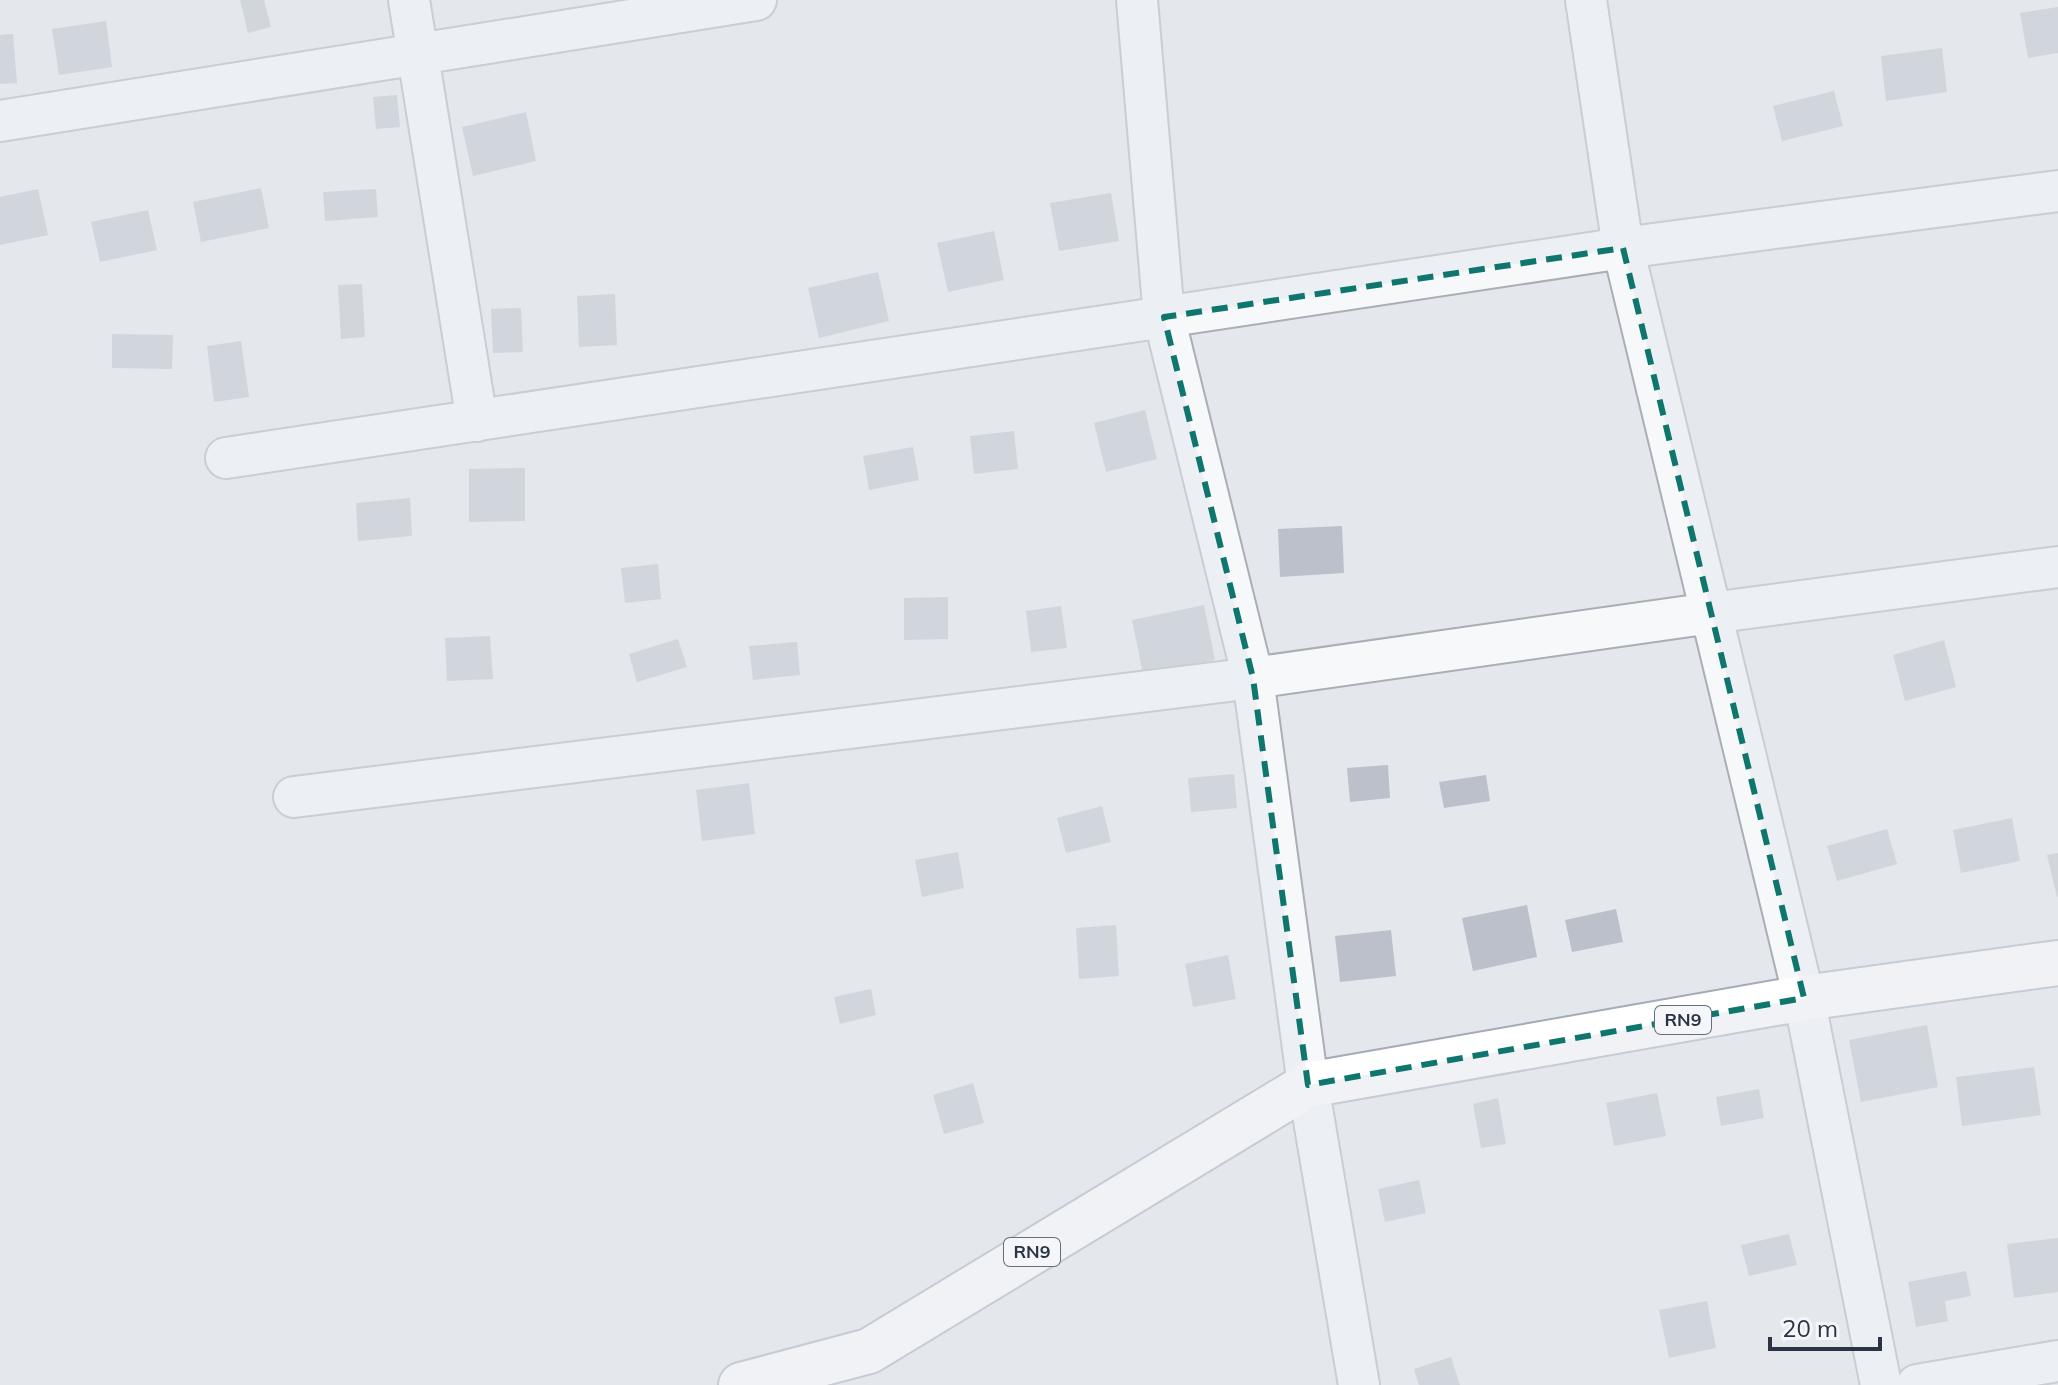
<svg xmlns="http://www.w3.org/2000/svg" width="2058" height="1385" viewBox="0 0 2058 1385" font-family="Mulish,sans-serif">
<rect width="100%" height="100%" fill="#e4e7ec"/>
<!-- building -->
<path fill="#bbc0ca" d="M240 0H264L271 27 248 33Z
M2058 7V53L2028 58 2020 13Z
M106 21 112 67 59 75 52 29Z
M13 34 17 83 0 84V35Z
M1942 48 1947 92 1886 101 1881 56Z
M1834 91 1843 126 1782 141 1773 106Z
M397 95 400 127 376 129 373 97Z
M526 112 536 161 473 176 462 127Z
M261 188 269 228 201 242 193 202Z
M38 189 48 235 0 245V197Z
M376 189 378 217 325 221 323 192Z
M1111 193 1119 241 1059 251 1050 203Z
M148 210 157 250 100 262 91 222Z
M994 231 1004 280 948 292 937 243Z
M878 272 889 321 819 338 808 288Z
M362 284 365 337 341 339 338 285Z
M615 294 617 345 579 347 577 296Z
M521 308 523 352 493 353 491 309Z
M112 334 173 335 172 369 112 368Z
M241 341 249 397 214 402 207 346Z
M1145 410 1157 459 1106 472 1094 423Z
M1014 431 1018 469 974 474 970 436Z
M913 447 919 480 869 490 863 456Z
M525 468V521L469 522V469Z
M410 498 412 536 358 541 356 503Z
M1342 526 1344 573 1280 577 1278 529Z
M658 564 661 599 625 603 621 568Z
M948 597V639L904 640V598Z
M1204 605 1215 660 1143 674 1132 620Z
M1061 606 1067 648 1031 652 1026 611Z
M490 636 493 679 447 681 445 638Z
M678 639 687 667 637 682 629 654Z
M1944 640 1956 687 1905 701 1893 655Z
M797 642 800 675 753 680 749 646Z
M1388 765 1390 798 1350 802 1347 768Z
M1234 774 1237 808 1191 812 1188 778Z
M1486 775 1490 801 1444 808 1439 782Z
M749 783 755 834 702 841 696 790Z
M1102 806 1111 842 1066 853 1057 818Z
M2012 818 2020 861 1961 873 1953 830Z
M1887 829 1897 864 1837 881 1827 846Z
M958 852 964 888 922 897 915 860Z
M2058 853V896L2057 897 2047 855Z
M1527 905 1537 957 1473 971 1462 918Z
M1616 909 1623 942 1572 952 1565 920Z
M1116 925 1119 976 1079 979 1076 928Z
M1391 930 1396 976 1340 982 1335 936Z
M1228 955 1236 999 1193 1007 1185 964Z
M871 989 876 1015 840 1024 834 997Z
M1927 1025 1938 1087 1861 1102 1849 1040Z
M2034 1067 2041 1115 1962 1126 1956 1077Z
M973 1083 984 1123 944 1134 933 1095Z
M1759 1089 1764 1118 1721 1126 1716 1097Z
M1657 1093 1666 1136 1614 1146 1606 1103Z
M1498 1098 1506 1144 1481 1148 1473 1104Z
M1419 1180 1426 1213 1385 1222 1378 1189Z
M1789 1234 1797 1265 1749 1276 1741 1245Z
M2058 1238V1292L2014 1298 2007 1244Z
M1966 1271 1971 1296 1945 1301 1948 1321 1916 1327 1908 1282Z
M1707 1301 1716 1348 1669 1358 1659 1310Z
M1451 1357 1460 1385H1419L1414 1369Z"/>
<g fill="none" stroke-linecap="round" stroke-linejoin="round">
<defs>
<path id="minor" d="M409 0 477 421
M1137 0 1164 317 1253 678 1308 1085 1359 1385
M1586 0 1623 248 1804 998 1881 1385
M0 121 756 0
M226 458 1623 248 2058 191
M294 797 1253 678 1711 613 2058 567
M1917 1385 2058 1361"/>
<path id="primary" d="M741 1385 869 1351 1308 1085 1804 998 2058 963"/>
</defs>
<!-- minor casing -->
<use href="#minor" stroke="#a9aeb7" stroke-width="44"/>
<!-- primary casing -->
<use href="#primary" stroke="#a3abb8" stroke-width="48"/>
<!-- minor -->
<use href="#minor" stroke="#f7f8fa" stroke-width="40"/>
<!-- primary -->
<use href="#primary" stroke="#fff" stroke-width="44"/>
</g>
<!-- marked area -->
<path d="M0 0H2058V1385H0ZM1623 248 1804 998 1308 1085 1253 678 1164 317Z" fill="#e4e7ec" fill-opacity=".55" fill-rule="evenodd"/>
<path fill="none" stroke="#0f766e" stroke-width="6" stroke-dasharray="16 10" stroke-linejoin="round" d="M1623 248 1804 998 1308 1085 1253 678 1164 317Z"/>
<g text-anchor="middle" stroke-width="6" stroke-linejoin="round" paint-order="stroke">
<!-- shield labels -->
<g fill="#f4f6f9" stroke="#676e7b" stroke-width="2">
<rect x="1655" y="1006" width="56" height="28" rx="6"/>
<rect x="1004" y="1238" width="56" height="28" rx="6"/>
</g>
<g font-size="18" font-weight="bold" fill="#2b3445">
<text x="1683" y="1026">RN9</text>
<text x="1032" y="1258">RN9</text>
</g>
</g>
<!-- scale -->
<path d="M1770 1337v12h110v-12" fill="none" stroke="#2b3445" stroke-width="4"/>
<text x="1782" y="1337" font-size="24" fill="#2b3445" stroke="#f4f6f9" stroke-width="6" paint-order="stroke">20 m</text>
</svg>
